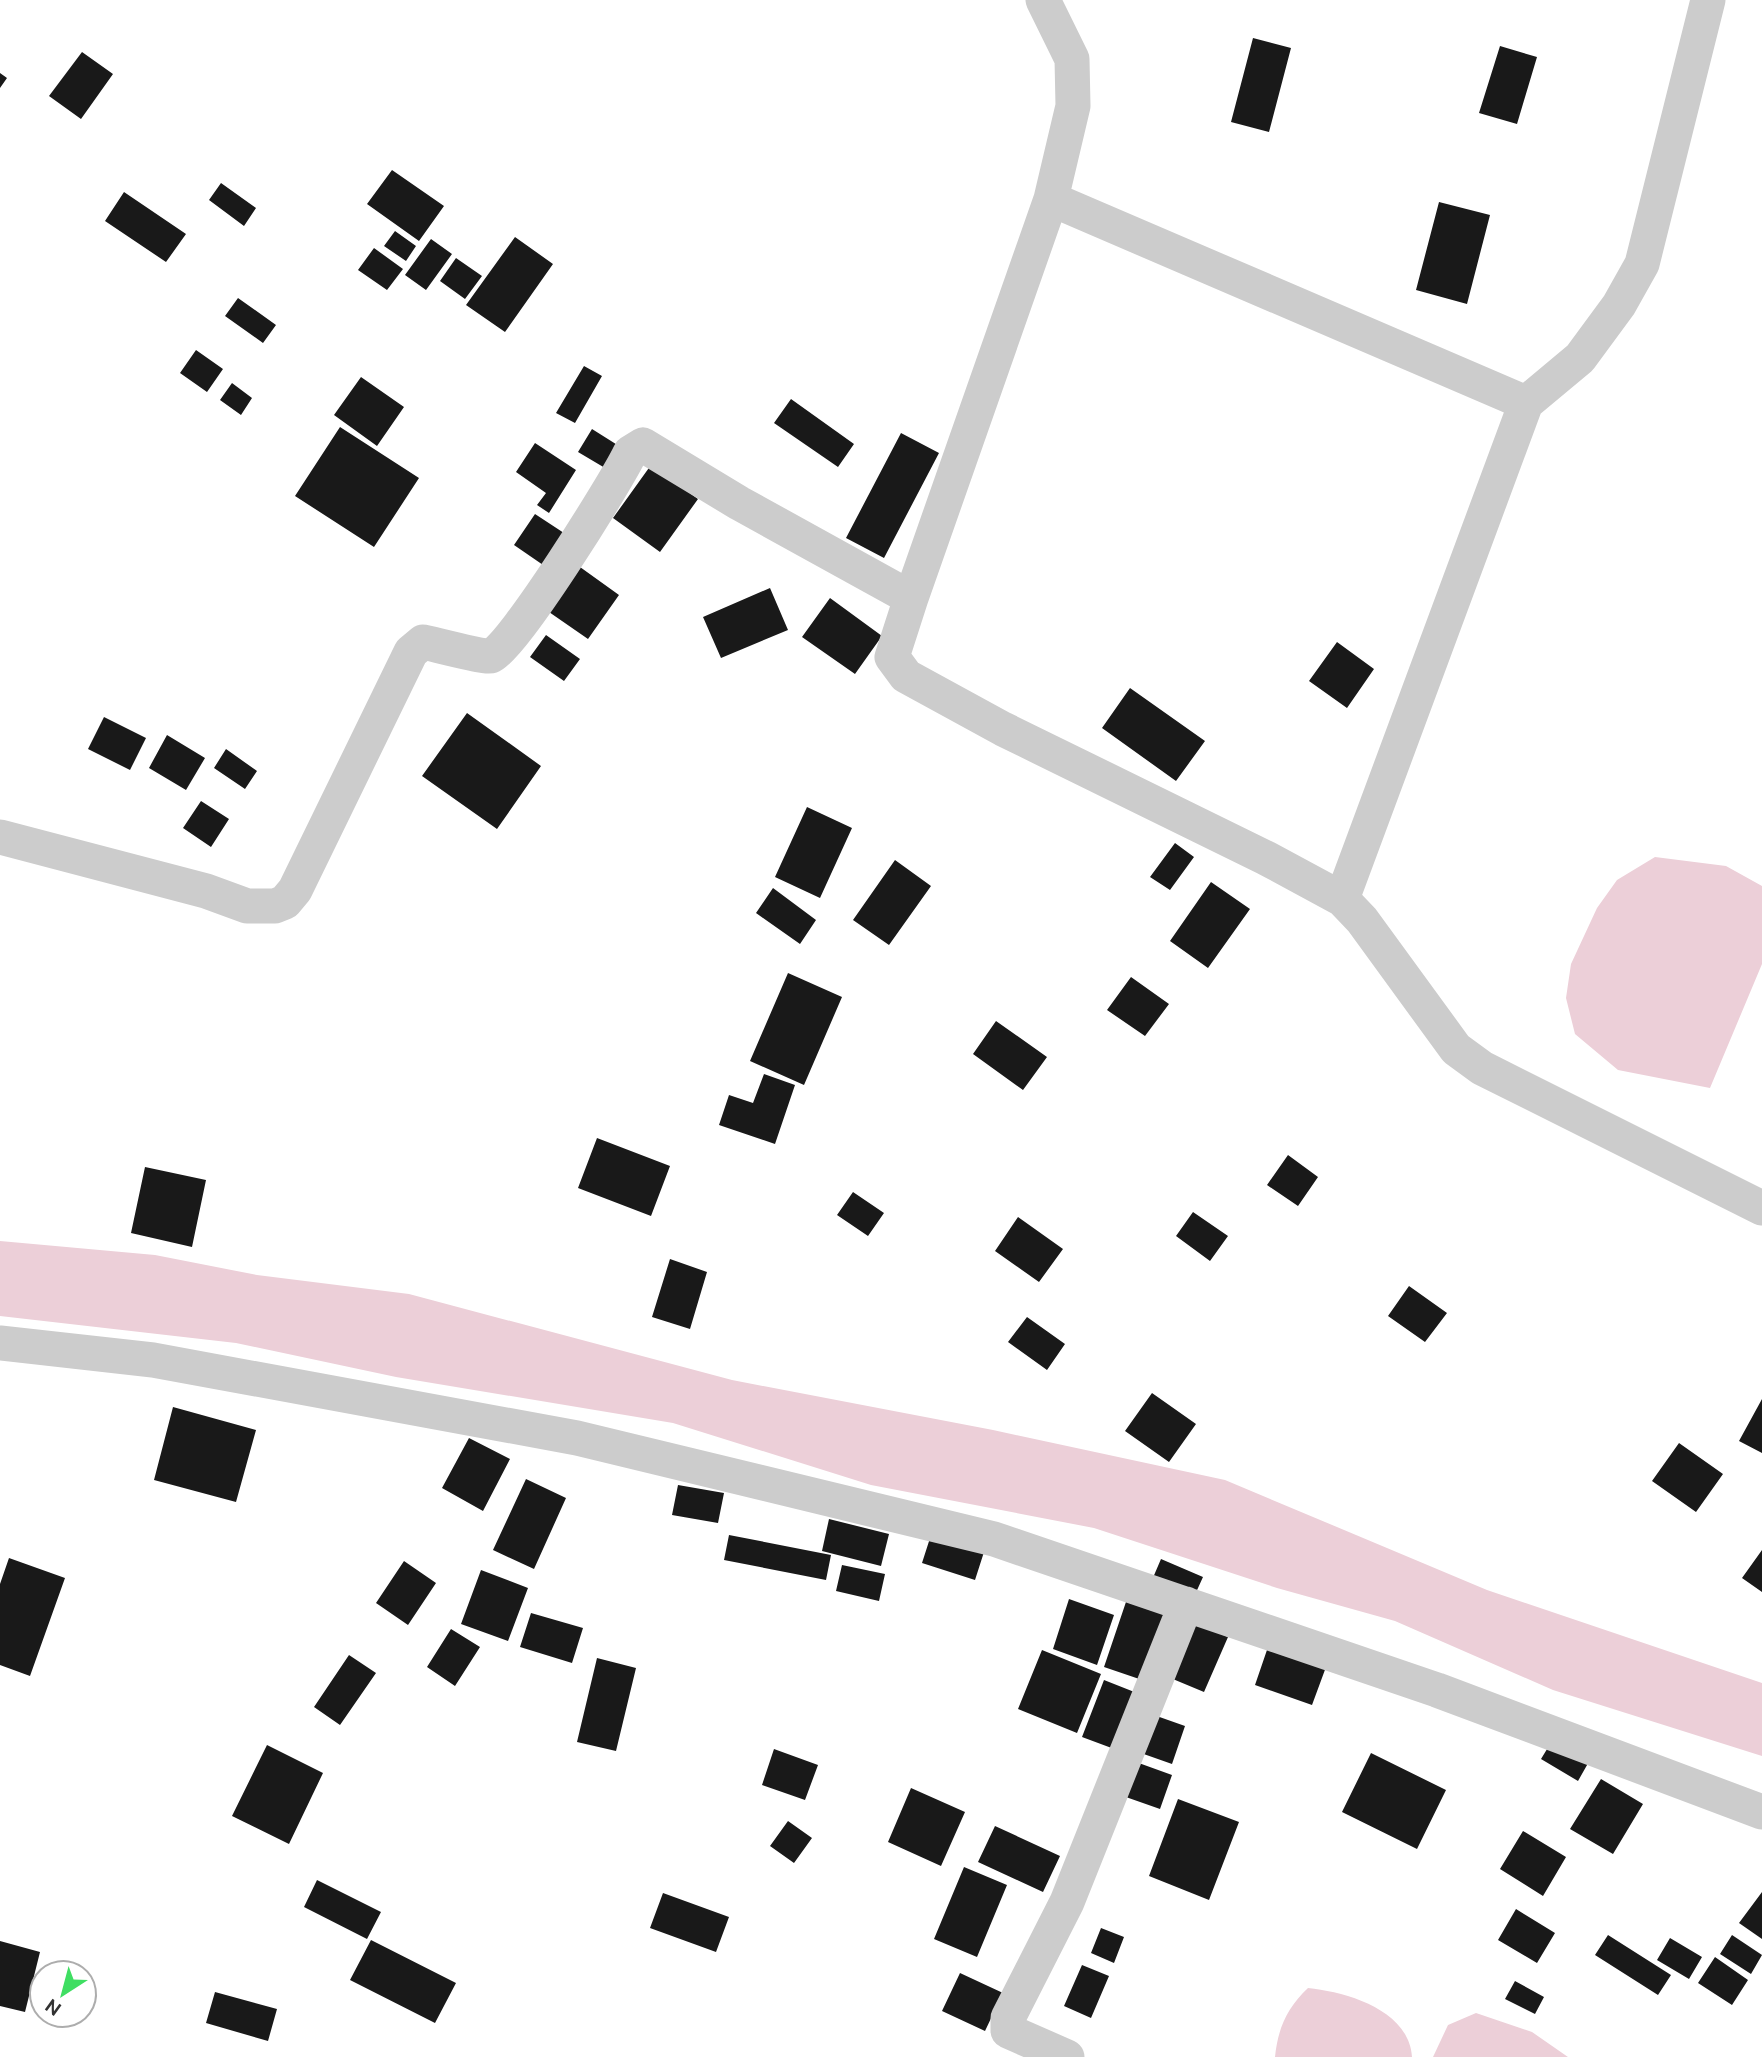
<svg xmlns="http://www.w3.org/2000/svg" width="1762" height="2057" viewBox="0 0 1762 2057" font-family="Ubuntu,sans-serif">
<rect width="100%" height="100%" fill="#fff"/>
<!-- water -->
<path fill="#eccfd8" d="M1655 857 1726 866 1762 886V964L1710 1088 1618 1070 1575 1034 1566 998 1571 964 1597 908 1617 880Z
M0 1241 155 1255 257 1275 409 1294 732 1380 993 1430 1225 1480 1487 1590 1762 1683V1756L1553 1690 1395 1621 1277 1588 1094 1528 871 1485 673 1423 396 1377 236 1343 0 1316Z
M1308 1988C1347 1992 1409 2010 1412 2057H1275C1278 2028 1287 2008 1308 1988Z
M1476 2013 1532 2032 1568 2057H1433L1448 2025Z"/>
<!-- building -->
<path fill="#191919" d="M1253 38 1291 48 1269 132 1231 122Z
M1500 46 1537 57 1517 124 1479 113Z
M82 52 113 74 81 119 49 96Z
M0 73 7 78 0 88Z
M392 170 444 206 419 241 367 204Z
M221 183 256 208 244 226 209 200Z
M124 192 186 234 166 262 105 221Z
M1439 202 1490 215 1467 304 1416 290Z
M395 231 416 246 406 261 384 246Z
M515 237 553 264 505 332 466 305Z
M431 239 452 254 426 290 405 275Z
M374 248 403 269 387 290 358 270Z
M456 258 482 276 465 299 440 281Z
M238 298 276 325 263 343 225 316Z
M196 350 223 369 207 392 180 373Z
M584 366 602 376 575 423 556 413Z
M361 377 404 407 377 446 334 415Z
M232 383 252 398 241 415 220 400Z
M791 399 854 444 838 467 774 423Z
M340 427 419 478 374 547 295 496Z
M592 429 619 446 605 468 578 452Z
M901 433 939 453 884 558 846 538Z
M535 443 576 470 549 513 537 505 546 493 516 472Z
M651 465 698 499 660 552 613 518Z
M535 514 567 535 546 567 514 545Z
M580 567 619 595 588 639 549 612Z
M770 588 788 630 721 658 703 617Z
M830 598 882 636 855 674 802 637Z
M546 635 580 659 564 681 530 657Z
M1337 642 1374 669 1347 708 1309 681Z
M1130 688 1205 741 1176 781 1102 728Z
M467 713 541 766 497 829 422 776Z
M104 717 146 738 130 770 88 749Z
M167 735 205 758 186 790 149 768Z
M226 749 257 771 245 789 214 768Z
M201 801 229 819 211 847 183 828Z
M807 807 852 828 820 898 775 877Z
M1175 843 1194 857 1170 890 1150 877Z
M895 860 931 886 889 945 853 920Z
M1211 882 1250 909 1208 968 1170 941Z
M773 888 816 920 800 944 756 913Z
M788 973 842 997 804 1085 750 1061Z
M1131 977 1169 1004 1145 1036 1107 1010Z
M996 1021 1047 1057 1023 1090 973 1054Z
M764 1074 795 1085 775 1144 719 1125 729 1095 753 1103Z
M597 1138 670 1166 651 1216 578 1188Z
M1288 1155 1318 1177 1298 1206 1267 1185Z
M145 1167 206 1180 192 1247 131 1233Z
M853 1192 884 1213 868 1236 837 1215Z
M1193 1212 1228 1236 1210 1261 1176 1236Z
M1018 1217 1063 1249 1039 1282 995 1251Z
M670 1259 707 1272 690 1329 652 1317Z
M1409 1286 1447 1313 1425 1342 1388 1316Z
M1027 1317 1065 1344 1047 1370 1008 1342Z
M1152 1393 1196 1424 1169 1462 1125 1431Z
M1762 1399V1453L1739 1441Z
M173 1407 256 1430 236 1502 154 1480Z
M469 1438 510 1459 483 1511 442 1488Z
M1679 1443 1723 1474 1696 1512 1652 1481Z
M526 1479 566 1498 534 1569 493 1550Z
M678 1485 724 1493 718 1523 672 1515Z
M829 1519 889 1534 881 1566 822 1551Z
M729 1535 831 1555 826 1580 724 1560Z
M931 1535 984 1552 975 1580 922 1563Z
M1762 1550V1592L1742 1578Z
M9 1558 65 1578 30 1676 0 1665V1584Z
M1161 1559 1203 1577 1193 1599 1152 1580Z
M404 1561 436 1583 408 1625 376 1603Z
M842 1565 885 1574 879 1601 836 1591Z
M481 1570 528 1588 508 1641 461 1624Z
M1128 1596 1175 1612 1151 1683 1104 1667Z
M1069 1599 1114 1615 1097 1665 1053 1649Z
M531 1613 583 1628 572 1663 520 1647Z
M1193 1622 1228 1637 1204 1692 1168 1677Z
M451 1629 480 1647 455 1686 427 1667Z
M1268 1647 1326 1667 1312 1705 1255 1685Z
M1042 1650 1101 1674 1077 1733 1018 1709Z
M349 1655 376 1673 340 1725 314 1707Z
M597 1658 636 1668 616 1751 577 1742Z
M1104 1680 1147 1697 1125 1753 1082 1737Z
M1151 1714 1185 1726 1172 1764 1138 1752Z
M1555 1736 1591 1758 1578 1781 1541 1759Z
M267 1745 323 1773 289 1844 232 1816Z
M774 1749 818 1765 805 1800 762 1785Z
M1371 1753 1446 1790 1417 1849 1342 1812Z
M1136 1762 1172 1775 1160 1809 1123 1796Z
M1601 1779 1643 1804 1613 1854 1570 1829Z
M911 1788 965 1812 941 1866 888 1842Z
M1178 1799 1239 1822 1209 1900 1149 1876Z
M788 1821 812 1838 794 1863 770 1846Z
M995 1826 1060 1856 1043 1892 978 1862Z
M1523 1831 1566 1857 1543 1896 1500 1869Z
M964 1867 1007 1885 977 1957 934 1939Z
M317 1880 381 1912 367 1939 304 1907Z
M1762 1892V1939L1739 1923Z
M663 1893 729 1917 716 1952 650 1928Z
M1516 1909 1555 1933 1537 1963 1498 1940Z
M1101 1928 1124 1937 1114 1963 1091 1953Z
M1608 1935 1671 1975 1658 1995 1595 1955Z
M1732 1935 1762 1955 1751 1974 1720 1954Z
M1670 1938 1702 1957 1689 1979 1657 1960Z
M371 1940 456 1983 435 2023 350 1980Z
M0 1941 40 1952 25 2012 0 2006Z
M1715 1957 1748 1980 1732 2005 1698 1983Z
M1082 1965 1109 1976 1091 2018 1064 2006Z
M960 1973 1003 1993 985 2031 942 2011Z
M1515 1981 1544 1997 1535 2014 1505 1999Z
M215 1992 277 2009 268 2041 206 2023Z"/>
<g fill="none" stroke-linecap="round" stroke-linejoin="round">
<!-- minor -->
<path stroke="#ccc" stroke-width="35" d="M1051 199 1526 403 1342 899
M1526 403 1580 358 1619 305 1642 264 1708 0
M911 598 892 657 906 676 1003 729 1266 858 1342 899 1362 920 1456 1049 1482 1068 1762 1208
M0 837 206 891 247 906H275L285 902 295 890 411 652 423 642C433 644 486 658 491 656 512 649 617 481 630 453L643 445 739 503 911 598 1051 199 1073 106 1072 59 1043 0
M0 1343 153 1360 577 1438 994 1539 1437 1690 1762 1812
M1067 2057 1008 2031V2018L1067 1902 1186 1604"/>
</g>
<!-- north arrow -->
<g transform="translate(63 1994) rotate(216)"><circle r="33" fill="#ffffff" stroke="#adadad" stroke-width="2"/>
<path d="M0-5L12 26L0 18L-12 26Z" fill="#3fde62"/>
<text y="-10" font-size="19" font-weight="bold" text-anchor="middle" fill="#323232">N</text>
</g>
</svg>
